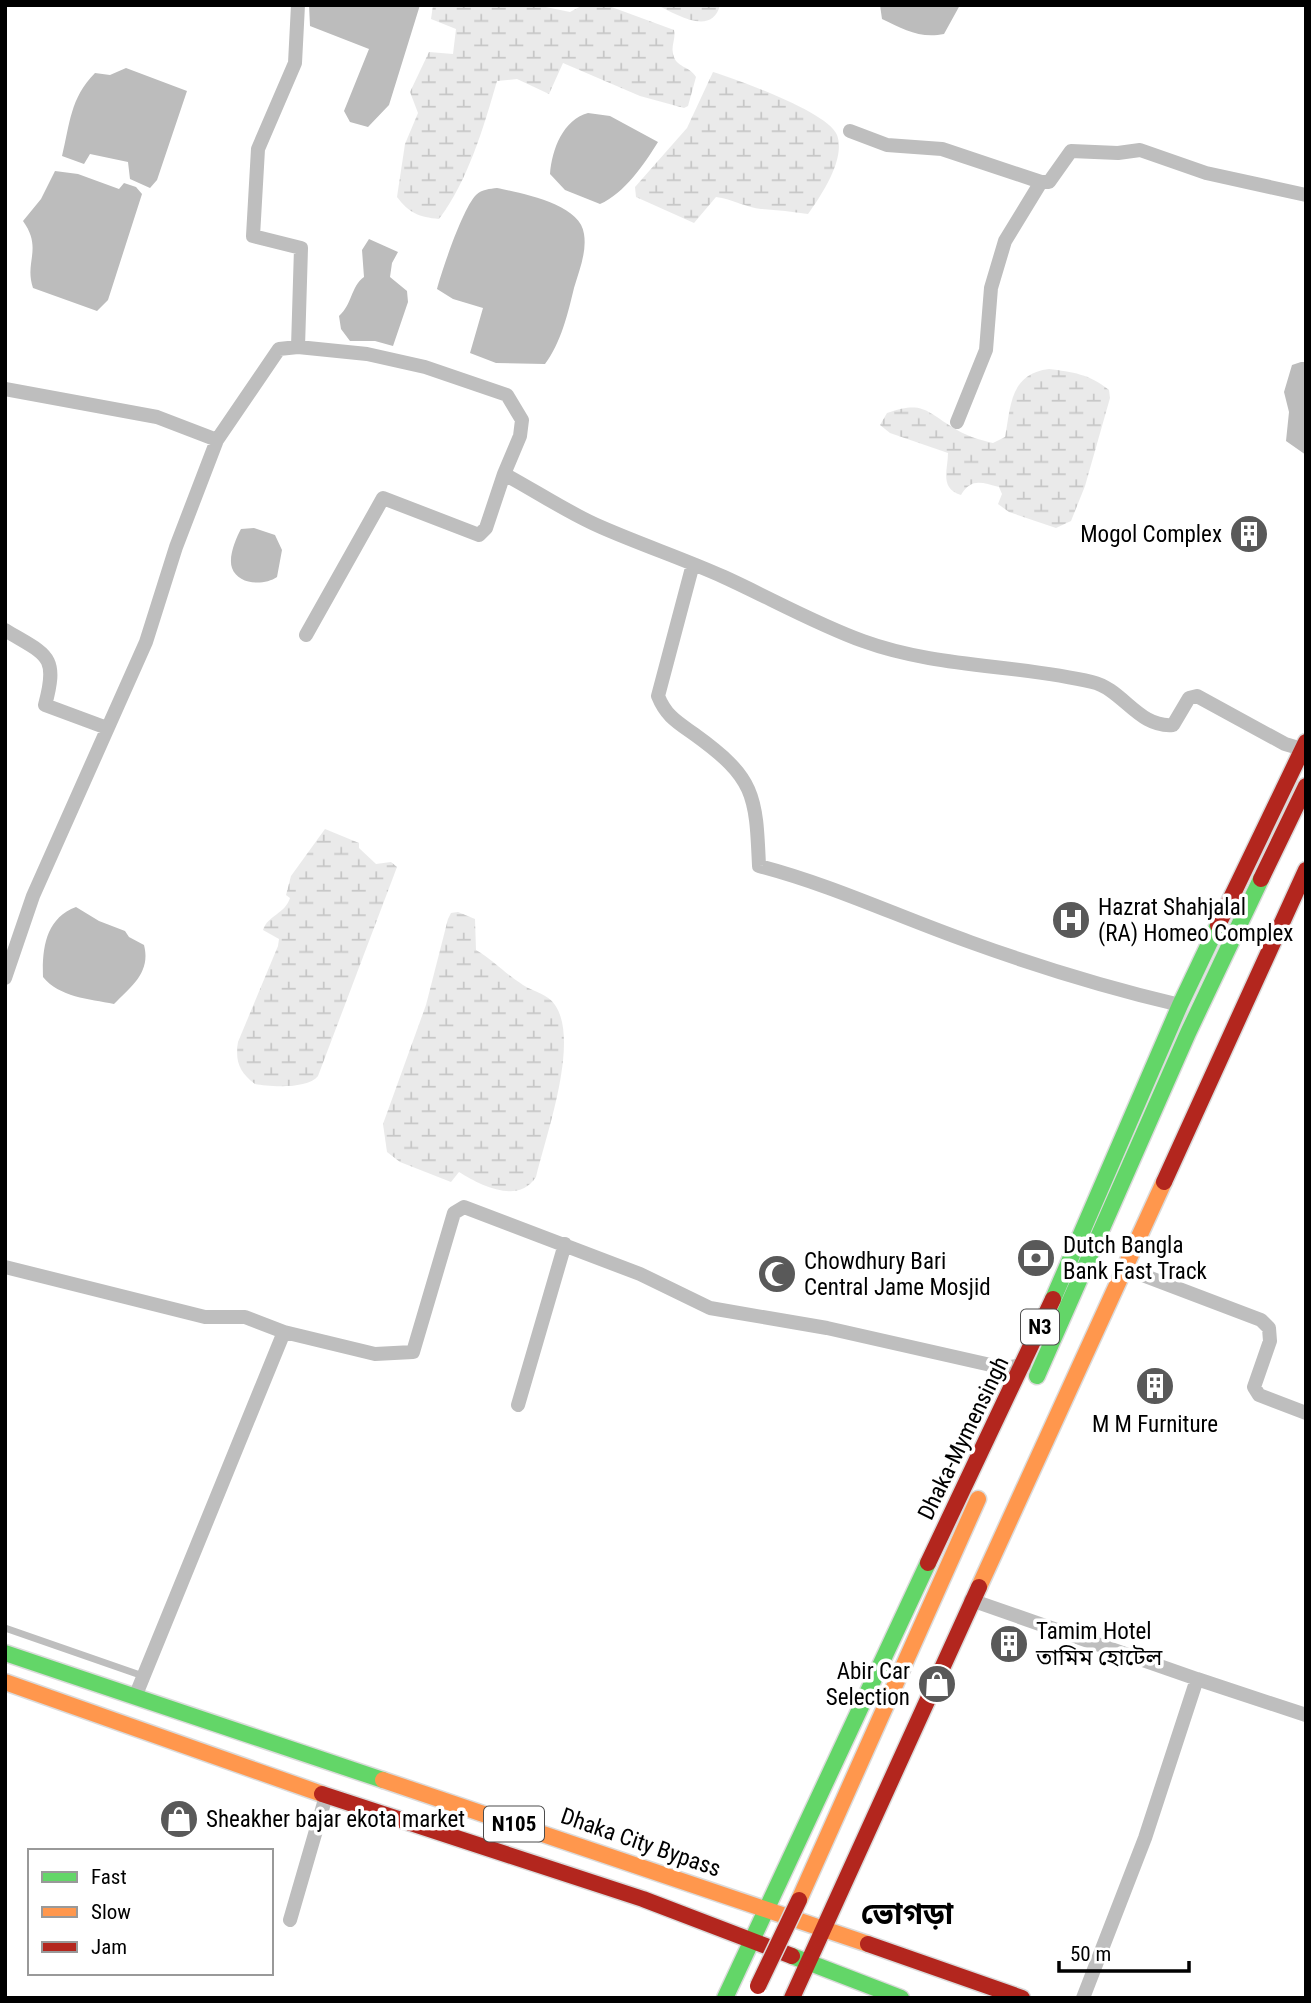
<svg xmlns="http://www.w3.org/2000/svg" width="1311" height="2003" viewBox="0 0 1311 2003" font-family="'Roboto Condensed','Noto Sans Bengali',sans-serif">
<defs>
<pattern id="wetland-marsh" width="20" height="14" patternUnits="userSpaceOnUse" patternTransform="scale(1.75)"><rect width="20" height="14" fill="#eaeaea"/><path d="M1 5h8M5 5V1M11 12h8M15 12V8" fill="none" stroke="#c7c7c7"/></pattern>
</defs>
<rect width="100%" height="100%" fill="#fff"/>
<!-- wetland -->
<path fill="url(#wetland-marsh)" d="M433 5H536L570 12 583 5H606L674 30C676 39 671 45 673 54 676 68 690 66 696 77L688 106 684 108 640 96 563 63 549 94 517 79 497 81C484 126 468 181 439 219 419 217 409 213 397 197L405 144 418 113 410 92 429 52 453 54 456 29 431 19Z
M657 5H720C712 37 676 14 657 5Z
M713 72C738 80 828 112 837 135 846 159 821 196 808 214 792 212 777 210 761 209 748 208 732 199 716 197L694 223 636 197 635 187 687 128Z
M1049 369C1072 372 1090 374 1109 390L1110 398 1085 486 1071 521 1056 528 1009 512 998 504 1002 494 999 487C981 482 971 478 961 495 939 488 948 470 948 453L890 433 880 425 887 413C922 401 925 410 952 427 964 435 979 440 993 443L1005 437C1011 407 1009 374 1049 369Z
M325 829 359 843V848L376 864 391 862 397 867 318 1076C308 1089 270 1087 255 1084 239 1072 235 1061 238 1042L278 946 279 939 263 930C268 915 285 914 290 898L286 895 291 876Z
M458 912 475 919 476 950C493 960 507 975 523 985 534 992 548 994 555 1005 580 1041 546 1135 536 1177 518 1205 480 1185 459 1172L451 1182 400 1162 387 1152 383 1124 426 1005 448 919 451 913Z"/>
<!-- water -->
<path fill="#bcbcbc" d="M309 5H420L389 105 368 127 350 122 344 111 369 49 310 26Z
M880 5H960L944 34C920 39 903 29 882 19Z
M126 68 187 91 157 180 150 188 130 179 128 162 90 154 84 164 62 156C70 124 70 98 95 73L110 75Z
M588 113 610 116 658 142C645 163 624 194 600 204L565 190 550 174C552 149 563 120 588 113Z
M55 171 78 174 119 189 124 183 136 187 142 194 108 300 97 311 33 288C24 262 43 249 23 221L41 199Z
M497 188C521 193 581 204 584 234 587 252 579 271 574 288 568 313 561 343 545 364L496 363 470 353 483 308 453 299 437 289C442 270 463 208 476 195 482 189 490 189 497 188Z
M369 239 398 252 392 263 390 277 407 291 408 302 393 346 375 341H350L341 329 339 316C352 305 351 286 364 277L362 250Z
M1301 362H1306V455L1286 441 1289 412 1284 392 1292 365Z
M254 528 275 535 282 550 277 577C264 586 238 585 232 568 228 557 236 538 241 529Z
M76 907 99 921 125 931 129 937 144 945C151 972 132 986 114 1004 89 999 59 997 43 977 42 948 46 918 76 907Z"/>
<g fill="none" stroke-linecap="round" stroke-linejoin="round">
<defs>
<path id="fast" d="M1053 1299 1180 1005 1218 925
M1037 1376 1188 1033 1261 879
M5 1653 383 1780
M792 1956 901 1998
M725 1998 928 1563"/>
<path id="slow" d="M979 1587 1164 1182
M5 1682 322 1794
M383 1780 868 1944
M799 1900 978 1499"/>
<path id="jam" d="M1261 879 1306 786
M1218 925 1306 742
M1164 1182 1306 870
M928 1563 1053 1299
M322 1794 643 1899 792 1956
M868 1944 1022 1998
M792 1998 979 1587"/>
</defs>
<!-- fast casing -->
<use href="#fast" stroke="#dbdbdb" stroke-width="19"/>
<!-- slow casing -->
<use href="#slow" stroke="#dbdbdb" stroke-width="19"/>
<!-- jam casing -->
<use href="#jam" stroke="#dbdbdb" stroke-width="19"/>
<!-- lane -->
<path stroke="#bebebe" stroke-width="7" d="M5 1628 143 1676"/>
<!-- street -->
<path stroke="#bebebe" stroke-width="14" d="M298 5 295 63 258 149 253 236 301 248 298 347
M850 131 887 145 942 149 1041 182H1049L1071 151 1118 153 1140 150 1206 173 1306 195
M5 389 157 417 217 440
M957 422 986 350 991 288 1005 241 1041 182
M693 564 658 696C666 716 677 722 694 734 755 778 756 794 759 866 832 885 899 917 970 942 1039 967 1108 988 1180 1005
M5 630C46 655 59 654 45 705L107 728
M306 635 383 498 479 535 486 528 504 474
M5 978 33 896 146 642 176 547 217 440 279 349 298 347 367 354 425 367 507 395 522 420 520 436 504 474C536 491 568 513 601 527 642 545 684 559 724 577 770 598 816 624 863 641 937 668 1016 664 1092 682 1123 689 1138 728 1173 725L1189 698 1197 696 1285 744 1302 749
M5 1267 205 1317H245L284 1332 135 1697
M1124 1268 1261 1320 1269 1328 1270 1341 1254 1387 1259 1395 1306 1413
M284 1332 375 1354 413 1352 454 1213 464 1207 640 1274 710 1308 827 1328 1004 1368 1024 1365
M518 1405 565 1244
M971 1600 1197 1679 1145 1838 1083 1998
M1197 1679 1306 1715
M290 1920 326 1796"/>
<!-- fast -->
<use href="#fast" stroke="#63d668" stroke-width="16"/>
<!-- slow -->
<use href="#slow" stroke="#ff974d" stroke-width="16"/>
<!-- jam -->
<use href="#jam" stroke="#b3261e" stroke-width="16"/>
<defs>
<path id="jam-bridge" d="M758 1986 799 1900"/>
</defs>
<!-- jam-bridge casing -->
<use href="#jam-bridge" stroke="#dbdbdb" stroke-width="19" stroke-linecap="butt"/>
<!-- jam-bridge -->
<use href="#jam-bridge" stroke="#b3261e" stroke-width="16"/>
</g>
<!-- icons -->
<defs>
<symbol id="building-disc" viewBox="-11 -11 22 22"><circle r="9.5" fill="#595959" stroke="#fff"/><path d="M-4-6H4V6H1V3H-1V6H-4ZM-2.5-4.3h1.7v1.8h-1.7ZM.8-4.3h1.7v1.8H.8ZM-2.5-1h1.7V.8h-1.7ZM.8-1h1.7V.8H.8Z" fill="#fff"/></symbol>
<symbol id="hospital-disc" viewBox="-11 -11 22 22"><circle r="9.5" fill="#595959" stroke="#fff"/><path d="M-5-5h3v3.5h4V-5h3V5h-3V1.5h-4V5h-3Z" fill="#fff"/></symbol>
<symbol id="bank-disc" viewBox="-11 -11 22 22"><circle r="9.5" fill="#595959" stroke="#fff"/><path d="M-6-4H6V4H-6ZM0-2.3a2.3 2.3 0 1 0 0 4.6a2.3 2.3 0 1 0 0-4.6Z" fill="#fff"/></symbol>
<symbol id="mosque-disc" viewBox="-11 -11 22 22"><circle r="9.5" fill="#595959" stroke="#fff"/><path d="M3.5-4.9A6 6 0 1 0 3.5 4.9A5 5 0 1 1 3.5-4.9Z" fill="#fff"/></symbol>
<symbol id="shop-disc" viewBox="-11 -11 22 22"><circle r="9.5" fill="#595959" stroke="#fff"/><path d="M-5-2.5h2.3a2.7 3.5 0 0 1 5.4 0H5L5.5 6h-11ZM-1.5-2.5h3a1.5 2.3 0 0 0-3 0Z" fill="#fff"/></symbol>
</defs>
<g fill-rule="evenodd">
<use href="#building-disc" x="1227" y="512" width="44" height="44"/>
<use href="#hospital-disc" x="1049" y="898" width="44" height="44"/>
<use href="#bank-disc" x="1014" y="1236" width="44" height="44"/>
<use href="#mosque-disc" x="755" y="1252" width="44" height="44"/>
<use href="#building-disc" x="1133" y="1364" width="44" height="44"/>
<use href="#building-disc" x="987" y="1622" width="44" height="44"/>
<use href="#shop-disc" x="915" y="1662" width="44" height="44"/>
<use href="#shop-disc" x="157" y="1797" width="44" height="44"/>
</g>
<g text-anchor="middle" stroke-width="7" stroke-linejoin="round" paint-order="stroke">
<!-- shield labels -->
<g fill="#fff" stroke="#4c4c4c" stroke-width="2">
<rect x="1021" y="1309.5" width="38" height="35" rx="5"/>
<rect x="484" y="1806.5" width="60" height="35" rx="5"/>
</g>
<g font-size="21" font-weight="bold" fill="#000">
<text x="1040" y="1334">N3</text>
<text x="514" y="1831">N105</text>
</g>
<!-- poi labels -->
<g font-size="23" fill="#000" stroke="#fff" text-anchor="start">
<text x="1222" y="542" text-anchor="end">Mogol Complex</text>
<text x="1098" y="915">Hazrat Shahjalal<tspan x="1098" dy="26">(RA) Homeo Complex</tspan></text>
<text x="1063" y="1253">Dutch Bangla<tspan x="1063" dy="26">Bank Fast Track</tspan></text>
<text x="804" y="1269">Chowdhury Bari<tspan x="804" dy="26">Central Jame Mosjid</tspan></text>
<text x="1155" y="1432" text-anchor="middle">M M Furniture</text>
<text x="1036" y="1639">Tamim Hotel<tspan x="1036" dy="26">তামিম হোটেল</tspan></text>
<text x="910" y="1679" text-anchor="end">Abir Car<tspan x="910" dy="26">Selection</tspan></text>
<text x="206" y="1827">Sheakher bajar ekota market</text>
</g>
<!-- street labels -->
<g font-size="23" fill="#000" stroke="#fff">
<text transform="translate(963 1438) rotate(-64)" y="8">Dhaka-Mymensingh</text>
<text transform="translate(641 1842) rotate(19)" y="8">Dhaka City Bypass</text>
</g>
<!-- district labels -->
<g font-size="30" font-weight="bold" fill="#000" stroke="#fff">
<text x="907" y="1924">ভোগড়া</text>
</g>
</g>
<!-- border -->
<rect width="1311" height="2003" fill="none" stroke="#000000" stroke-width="14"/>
<!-- legend -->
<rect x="28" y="1849" width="245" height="126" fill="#ffffff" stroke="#999999" stroke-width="2"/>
<rect x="42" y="1872" width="35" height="10" fill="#63d668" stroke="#999999" stroke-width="2"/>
<text x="91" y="1884" font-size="21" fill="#000000">Fast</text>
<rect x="42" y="1907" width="35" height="10" fill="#ff974d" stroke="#999999" stroke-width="2"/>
<text x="91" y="1919" font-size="21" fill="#000000">Slow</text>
<rect x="42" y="1942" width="35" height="10" fill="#b3261e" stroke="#999999" stroke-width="2"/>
<text x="91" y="1954" font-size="21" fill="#000000">Jam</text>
<!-- scale -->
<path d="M1059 1961v10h130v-10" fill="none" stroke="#000000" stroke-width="3.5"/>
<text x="1070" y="1961" font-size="21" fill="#000000" stroke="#ffffff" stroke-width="5" paint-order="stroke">50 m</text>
</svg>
